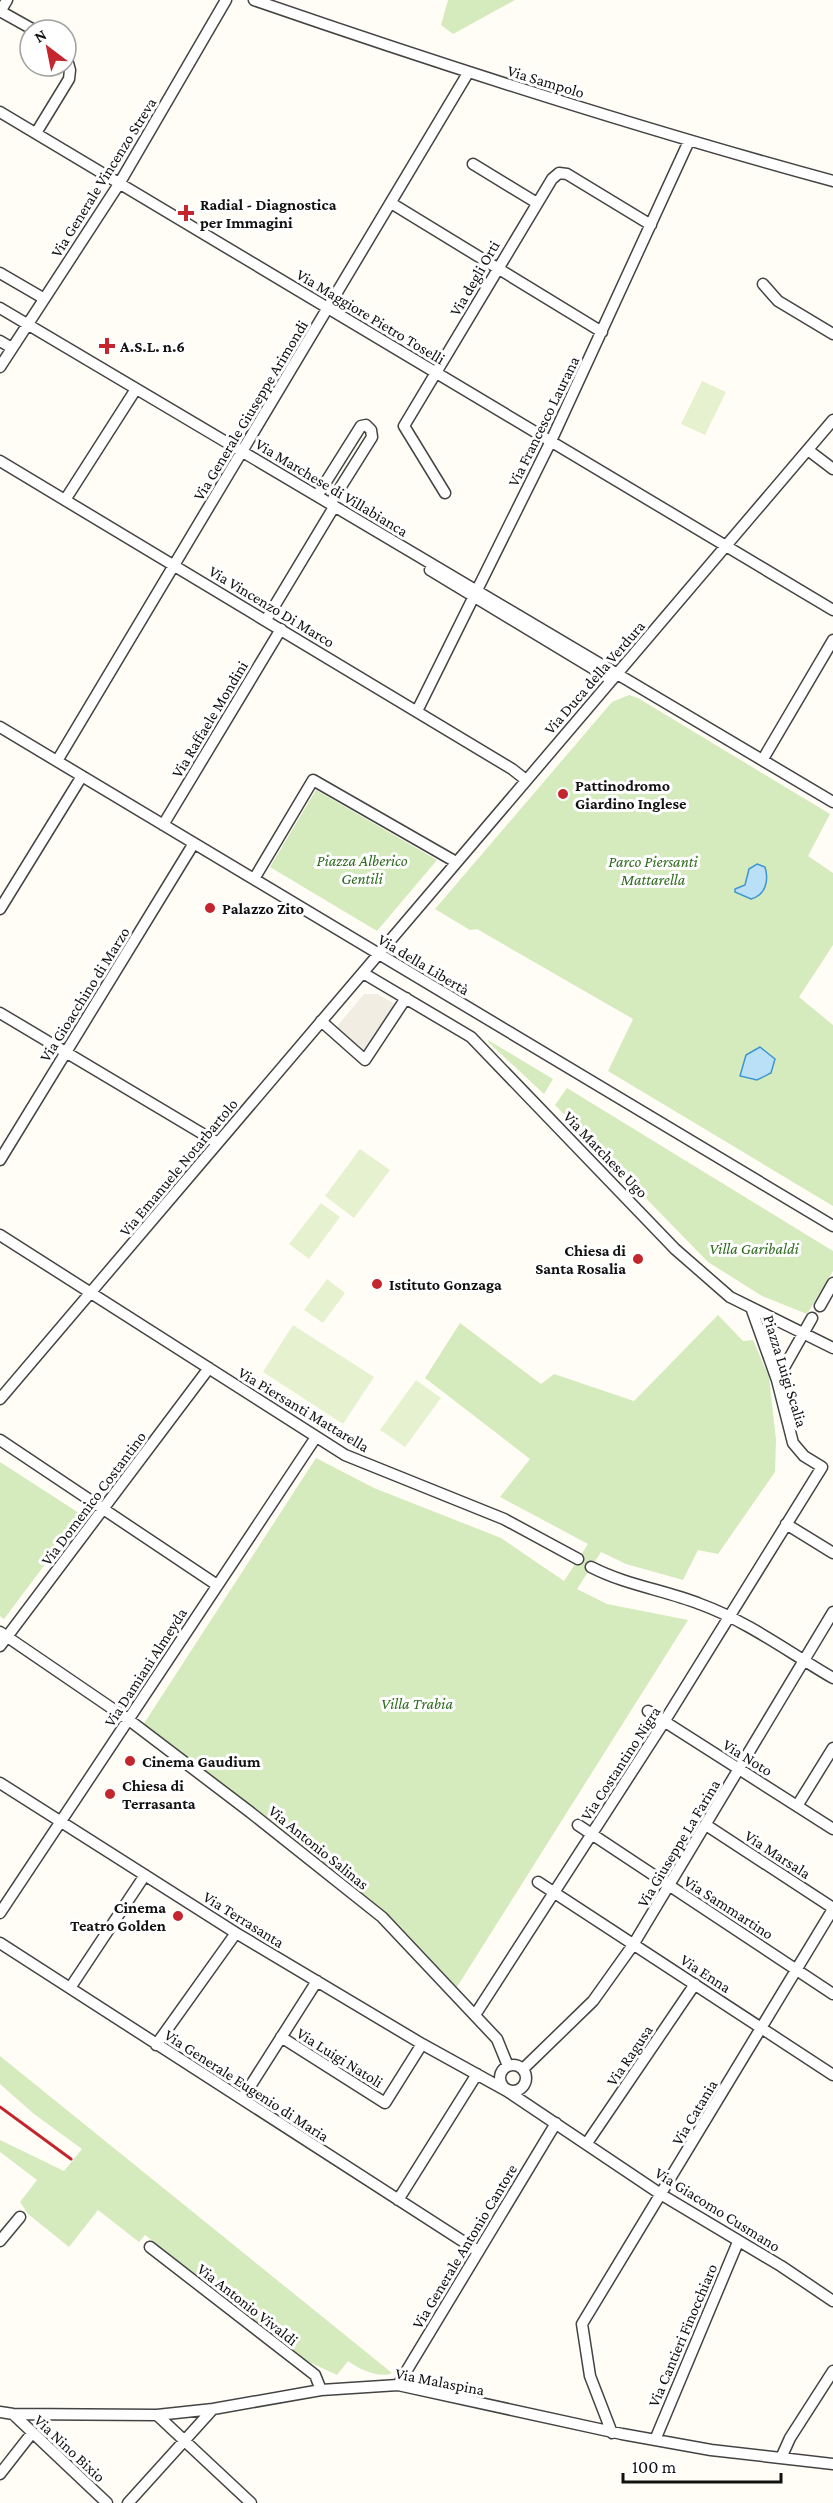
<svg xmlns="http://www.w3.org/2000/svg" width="833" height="2503" viewBox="0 0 833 2503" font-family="'Crimson Pro',serif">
<rect width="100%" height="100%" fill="#fffdf5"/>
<!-- green -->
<path fill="#d5ebbd" d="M448 0H515L453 34 441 25Z
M629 695 638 698 830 814 808 856 833 873V945L799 997 833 1025V1206L608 1071 633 1019 477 929 470 930 435 909 612 702Z
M316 790 437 860 377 931 270 867Z
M488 1040 553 1079 544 1094 488 1042Z
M567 1088 833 1251V1271L807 1314 762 1296 708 1262 555 1105Z
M718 1315 743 1341 753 1340 769 1377 776 1440 775 1472 718 1554 698 1550 683 1580 626 1564 601 1552 577 1589 607 1604 688 1620 457 1987 397 1923 228 1788 143 1725 316 1458 374 1488 501 1538 564 1581 588 1544 500 1497 530 1459 425 1378 460 1323 541 1384 554 1374 634 1401Z
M0 1462 82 1515 4 1619 0 1616Z
M0 2056 392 2373C379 2379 359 2369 348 2361L337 2375 307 2361 145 2235 139 2242 98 2210 69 2247 28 2214 20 2202 37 2180 0 2152V2140L64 2171 82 2149 34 2114 0 2084Z"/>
<!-- pitch -->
<path fill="#e6f2cf" d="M702 381 726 392 705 435 681 424Z
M360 1149 390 1170 354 1218 325 1196Z
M321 1203 340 1217 309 1259 289 1244Z
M327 1279 345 1293 323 1323 304 1310Z
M293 1325 374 1377 343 1424 263 1372Z
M416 1380 441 1398 405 1447 380 1430Z"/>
<!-- plaza -->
<path fill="#f1ede2" d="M364 994H377L397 1005 365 1060 334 1030Z"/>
<!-- water -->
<path fill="#b9e0f7" stroke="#3f96cf" stroke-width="1.5" d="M757 864 765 867C769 880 766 895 751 899L735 892V889L745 885 749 869Z
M760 1047 775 1059 771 1073 757 1080 740 1076 746 1055Z"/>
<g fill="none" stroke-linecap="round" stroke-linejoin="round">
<defs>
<path id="minor" d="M254 0C445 66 638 128 833 181
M0 11 34 30
M0 12 7 0
M0 112 833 610
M36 133 69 79 70 70 66 56
M473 164 537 203
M391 203 602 332
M0 273 43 298
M763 284 778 301 833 334
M0 308 833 802
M0 341 12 348
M0 367 119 184 226 0
M808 450 833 469
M0 461 512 769 526 780
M445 493 404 426 552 179 559 173 567 174 651 225
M317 496 361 426 366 425 371 430 372 437 330 504
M65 500 136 389
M430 570 612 680
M266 620 334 507
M417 711 551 441 689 141
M0 727 833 1226
M763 759 833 640
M57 761 468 73
M163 825 281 629
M254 879 313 780 456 862
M0 909 82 776
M363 973 471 1037 675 1249 730 1297 833 1348
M0 1013 218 1143
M321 1021 365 1060 406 998
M0 1160 194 843
M0 1235 345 1455 504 1519 578 1559
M820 1306 833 1283
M777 1380 812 1318
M0 1399 833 420
M0 1440 217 1585
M786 1524 833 1553
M591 1567C626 1585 664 1590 700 1604 747 1621 790 1653 833 1678
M0 1632 129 1720 250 1812 382 1917 497 2039 508 2066
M0 1646 209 1368
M648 1711 833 1829
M0 1783 236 1933 422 2044 507 2091 662 2195 781 2266 833 2301
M797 1806 833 1748
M578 1825 833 1994
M706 1825 833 1908
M538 1882 833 2075
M0 1913 316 1437
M0 1943 478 2251
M70 1988 145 1875
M475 2015 664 1722 822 1467 804 1456 793 1443 777 1380 752 1310
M281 2037 385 2103 422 2044
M156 2045 236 1933
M500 2078a13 13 0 1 1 26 0a13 13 0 1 1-26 0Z
M523 2069 593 2001 633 1945 833 1612
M242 2099 317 1981
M587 2143 695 1984
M398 2200 477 2074
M0 2241 20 2217
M150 2247 315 2375 321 2390
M398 2385 556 2123
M0 2412 13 2414 157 2415 213 2409 321 2390 398 2385 622 2434 711 2450 833 2464
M13 2414 107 2503
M157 2415 251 2503
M612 2433 590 2376 582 2324 833 1909
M655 2440 738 2242
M781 2458 790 2438 833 2371
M0 2474 32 2433
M128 2503 213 2409"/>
</defs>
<!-- minor casing -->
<use href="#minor" stroke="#444" stroke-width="13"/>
<!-- minor -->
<use href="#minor" stroke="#fff" stroke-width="10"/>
<!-- rail -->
<path stroke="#c4262e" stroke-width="3" d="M0 2107 71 2159"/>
</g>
<!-- markers -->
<g fill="#c4262e" stroke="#fff" stroke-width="2">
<path d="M183 204h6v6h6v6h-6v6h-6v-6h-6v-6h6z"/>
<path d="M104 337h6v6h6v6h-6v6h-6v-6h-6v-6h6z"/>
<circle cx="563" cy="794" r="6"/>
<circle cx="210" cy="908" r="6"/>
<circle cx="638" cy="1259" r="6"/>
<circle cx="377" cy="1284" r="6"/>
<circle cx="130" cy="1761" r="6"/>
<circle cx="110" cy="1794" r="6"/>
<circle cx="178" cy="1916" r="6"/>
</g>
<g text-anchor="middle" stroke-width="6" stroke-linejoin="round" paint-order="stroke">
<!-- street labels -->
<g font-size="16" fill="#111" stroke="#fff">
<text transform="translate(546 81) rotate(17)" y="6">Via Sampolo</text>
<text transform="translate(103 177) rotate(-58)" y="6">Via Generale Vincenzo Streva</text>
<text transform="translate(474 278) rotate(-60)" y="6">Via degli Orti</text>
<text transform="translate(371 316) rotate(31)" y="6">Via Maggiore Pietro Toselli</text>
<text transform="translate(250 410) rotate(-59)" y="6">Via Generale Giuseppe Arimondi</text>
<text transform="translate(543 421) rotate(-64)" y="6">Via Francesco Laurana</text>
<text transform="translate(332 487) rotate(31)" y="6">Via Marchese di Villabianca</text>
<text transform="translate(272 606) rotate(31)" y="6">Via Vincenzo Di Marco</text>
<text transform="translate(594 677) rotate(-49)" y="6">Via Duca della Verdura</text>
<text transform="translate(209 719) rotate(-59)" y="6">Via Raffaele Mondini</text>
<text transform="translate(424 964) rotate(31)" y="6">Via della Libertà</text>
<text transform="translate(84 994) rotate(-58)" y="6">Via Gioacchino di Marzo</text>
<text transform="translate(606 1154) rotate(46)" y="6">Via Marchese Ugo</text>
<text transform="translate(178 1167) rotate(-50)" y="6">Via Emanuele Notarbartolo</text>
<text transform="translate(786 1371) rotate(73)" y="6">Piazza Luigi Scalia</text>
<text transform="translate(304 1409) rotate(31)" y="6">Via Piersanti Mattarella</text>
<text transform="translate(93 1498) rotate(-53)" y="6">Via Domenico Costantino</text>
<text transform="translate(145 1667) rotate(-57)" y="6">Via Damiani Almeyda</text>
<text transform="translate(748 1757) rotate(32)" y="6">Via Noto</text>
<text transform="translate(620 1763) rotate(-57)" y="6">Via Costantino Nigra</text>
<text transform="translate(678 1843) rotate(-59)" y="6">Via Giuseppe La Farina</text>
<text transform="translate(319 1847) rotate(39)" y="6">Via Antonio Salinas</text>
<text transform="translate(778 1854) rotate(33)" y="6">Via Marsala</text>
<text transform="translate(729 1907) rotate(33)" y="6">Via Sammartino</text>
<text transform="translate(244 1919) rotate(32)" y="6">Via Terrasanta</text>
<text transform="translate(706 1973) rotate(33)" y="6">Via Enna</text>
<text transform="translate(629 2055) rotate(-56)" y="6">Via Ragusa</text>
<text transform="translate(340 2057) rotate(32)" y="6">Via Luigi Natoli</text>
<text transform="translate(247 2085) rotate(33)" y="6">Via Generale Eugenio di Maria</text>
<text transform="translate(694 2112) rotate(-59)" y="6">Via Catania</text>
<text transform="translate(718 2209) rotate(32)" y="6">Via Giacomo Cusmano</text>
<text transform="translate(464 2246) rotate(-59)" y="6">Via Generale Antonio Cantore</text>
<text transform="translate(248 2304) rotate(38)" y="6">Via Antonio Vivaldi</text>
<text transform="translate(682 2335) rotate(-67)" y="6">Via Cantieri Finocchiaro</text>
<text transform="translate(440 2381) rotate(11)" y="6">Via Malaspina</text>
<text transform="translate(70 2448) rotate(43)" y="6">Via Nino Bixio</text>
</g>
<!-- poi labels -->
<g font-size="16" font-weight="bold" fill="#111" stroke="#fff" text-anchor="start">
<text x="200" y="210">Radial - Diagnostica<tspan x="200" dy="18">per Immagini</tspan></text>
<text x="120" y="352">A.S.L. n.6</text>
<text x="575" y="791">Pattinodromo<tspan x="575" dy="18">Giardino Inglese</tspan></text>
<text x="222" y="914">Palazzo Zito</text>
<text x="626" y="1256" text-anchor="end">Chiesa di<tspan x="626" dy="18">Santa Rosalia</tspan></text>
<text x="389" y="1290">Istituto Gonzaga</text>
<text x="142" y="1767">Cinema Gaudium</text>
<text x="122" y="1791">Chiesa di<tspan x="122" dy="18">Terrasanta</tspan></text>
<text x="166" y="1913" text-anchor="end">Cinema<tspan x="166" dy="18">Teatro Golden</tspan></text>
</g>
<!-- park labels -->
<g font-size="16" font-style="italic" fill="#2f6b1f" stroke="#fff">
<text x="362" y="866">Piazza Alberico<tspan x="362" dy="18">Gentili</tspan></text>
<text x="653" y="867">Parco Piersanti<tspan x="653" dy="18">Mattarella</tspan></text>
<text x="754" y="1254">Villa Garibaldi</text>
<text x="417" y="1709">Villa Trabia</text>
</g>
</g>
<!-- north arrow -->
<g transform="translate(48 48) rotate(328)"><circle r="28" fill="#ffffff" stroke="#a0a0a0" stroke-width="1.5"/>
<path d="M0-4.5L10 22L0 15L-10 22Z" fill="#c4262e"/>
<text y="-9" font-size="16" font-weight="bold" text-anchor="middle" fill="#111111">N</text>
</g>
<!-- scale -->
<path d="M623 2473v9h158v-9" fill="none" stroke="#111111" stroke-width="3"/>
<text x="632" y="2473" font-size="18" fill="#111111" stroke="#ffffff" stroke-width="4.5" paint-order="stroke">100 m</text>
</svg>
